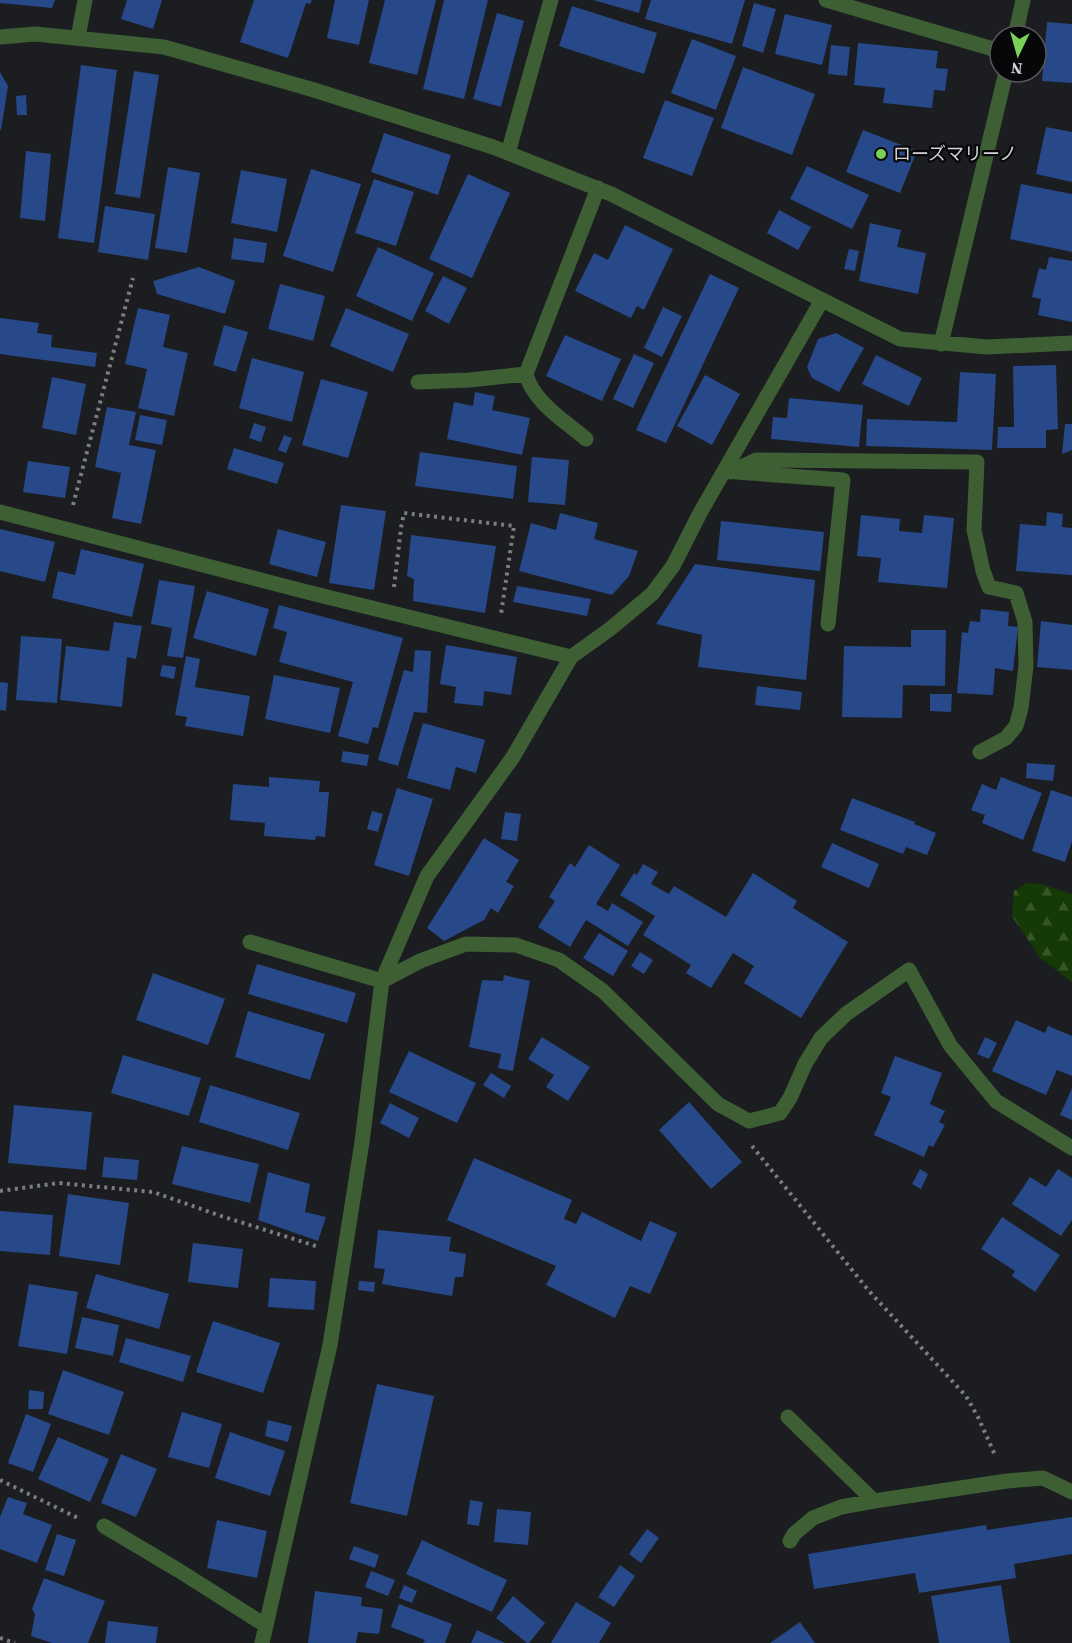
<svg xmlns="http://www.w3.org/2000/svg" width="1072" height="1643" viewBox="0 0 1072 1643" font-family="'Source Serif 4','Noto Sans JP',serif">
<defs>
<pattern id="forest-firs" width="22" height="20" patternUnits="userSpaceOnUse" patternTransform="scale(1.5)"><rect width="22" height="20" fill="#153a05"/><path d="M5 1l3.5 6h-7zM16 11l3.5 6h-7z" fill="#365629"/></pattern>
</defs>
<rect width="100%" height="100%" fill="#1b1d21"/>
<!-- forest -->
<path fill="url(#forest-firs)" d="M1027 883 1041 884 1072 894V982L1040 958 1012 916 1014 891Z"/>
<!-- building -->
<path fill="#274889" d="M0 0H55L52 8 0 3Z
M127 0H162L153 29 121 19Z
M254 0H312L310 4 306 3 288 58 240 42Z
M335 0H369L359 45 327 38Z
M385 0H436L417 75 369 63Z
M444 0H488L464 99 423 89Z
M593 0H642L639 13Z
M651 0H745L732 44 645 19Z
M754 3 776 9 763 53 742 46Z
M572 6 657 33 644 74 559 46Z
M497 13 524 21 501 107 473 99Z
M785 14 832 25 822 65 775 54Z
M1047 22 1072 24V83L1042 81Z
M692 39 736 56 716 110 671 93Z
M858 43 938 51 936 68 948 69 945 91 934 90 932 108 883 103 885 88 854 85Z
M831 45 850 47 847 76 828 74Z
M81 65 117 70 94 243 58 238Z
M743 67 815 94 792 155 721 128Z
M134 71 159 75 140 198 115 194Z
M0 72 8 86 1 130H0Z
M26 95 27 115H17L16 96Z
M665 100 714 118 692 176 643 158Z
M1046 127 1072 132V182L1036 174Z
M863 130 917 151 900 193 846 172Z
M384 133 451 155 438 195 371 172Z
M26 151 51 154 45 221 20 218Z
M807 166 869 195 852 229 790 199Z
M168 167 200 173 187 253 155 248Z
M311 169 361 184 333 272 283 256Z
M241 170 287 179 277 232 231 223Z
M468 174 510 193 472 278 429 259Z
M374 179 414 192 396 246 355 233Z
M1021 184 1072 194V252L1010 239Z
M105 206 155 214 148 260 98 252Z
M779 210 811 227 798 250 767 233Z
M870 223 901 230 897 247 926 253 918 294 859 281Z
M625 225 673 249 644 310 637 306 631 318 575 291 594 253 608 260Z
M234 238 267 243 264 263 231 259Z
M378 247 434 273 412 321 356 296Z
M849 249 859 251 855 271 844 269Z
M1049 257 1072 261V322L1038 315 1041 299 1032 297 1039 268 1046 270Z
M199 267 235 281 225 314 157 294 153 281Z
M710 274 739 288 666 443 636 430Z
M443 276 467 288 449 324 425 311Z
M280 284 325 296 313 341 268 329Z
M663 307 682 316 662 357 644 348Z
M138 308 170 315 163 347 188 353 174 416 138 408 147 369 125 364Z
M346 308 409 334 393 372 330 346Z
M0 318 39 323 37 333 52 335 51 347 97 353 95 367 0 354Z
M224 325 248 332 236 372 213 365Z
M836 333 864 348 839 392 812 378 807 367 818 339Z
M565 335 621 359 602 401 546 376Z
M634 354 654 363 633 408 613 399Z
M876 355 922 378 909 406 862 384Z
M252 358 304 372 292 422 239 408Z
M1056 365 1058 429 1046 430V448H997L998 427H1014L1013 366Z
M960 372 996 374 992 450 866 446 867 419 957 422Z
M705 375 740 394 712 445 677 426Z
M52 377 86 384 76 435 42 428Z
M321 379 368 392 348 458 302 445Z
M475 392 495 396 492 410 530 418 522 455 447 439 454 402 473 406Z
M789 398 863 405 859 447 771 439 773 417 787 418Z
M107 407 136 412 129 445 156 450 141 524 112 518 121 473 95 467Z
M140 415 167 420 162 445 135 440Z
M254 423 266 427 261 442 249 438Z
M1065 424H1072V450L1062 454Z
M284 435 292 438 286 453 278 450Z
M234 448 284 463 277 484 227 469Z
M420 452 517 466 513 499 415 486Z
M532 457 569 460 565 505 528 502Z
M28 461 70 467 65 498 23 492Z
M341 505 386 511 374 590 329 583Z
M1047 512 1063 514 1062 527 1072 528V575L1016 571 1020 524 1046 526Z
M560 513 598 523 594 539 638 551 629 576 612 595 519 571 531 523 556 530Z
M861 515 900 519 899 531 922 533 924 515 954 518 947 588 878 582 881 558 857 556Z
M721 521 824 532 820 571 717 560Z
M0 529 55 542 45 582 0 571Z
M278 529 326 542 317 577 269 564Z
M411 535 496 546 485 613 413 601 414 579 407 576Z
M81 549 144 564 132 617 52 598 58 571 75 575Z
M695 564 815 580 806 680 698 667 702 635 656 624Z
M159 580 195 586 183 658 167 656 172 628 151 624Z
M517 586 591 599 587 616 513 602Z
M207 591 269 609 256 656 193 638Z
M279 605 403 638 378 728 373 727 368 744 338 736 353 682 279 662 287 632 273 628Z
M981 609 1009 612 1008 626 1018 627 1013 671 995 668 993 695 957 693 962 632 968 633 970 621 980 622Z
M1041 621 1072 625V670L1037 667Z
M114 622 142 626 136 659 127 657 122 707 60 700 66 646 109 651Z
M911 630H946L945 686 903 685 902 718 842 717 844 646 911 647Z
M21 636 62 639 57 703 16 700Z
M446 645 517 657 511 695 484 691 483 706 454 703 456 687 440 684Z
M415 650 431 651 427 713 414 712 398 766 378 760 404 670 413 672Z
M186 656 200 659 195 687 250 696 243 736 185 726 187 717 175 715Z
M162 665 176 667 174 679 160 676Z
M274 675 340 688 330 733 265 719Z
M0 682 8 683 6 711 0 710Z
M757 686 802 692 800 710 755 705Z
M930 694H952L951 712 930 711Z
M423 723 485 740 476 773 456 767 450 790 407 778Z
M343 751 369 755 367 766 341 762Z
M1027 763 1055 765 1053 781 1026 778Z
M269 777 320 781 319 792H329L325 837 316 836 315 840 264 836 265 823 230 820 233 784 269 787Z
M1001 777 1042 793 1023 840 982 823 985 815 971 810 982 784 996 790Z
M397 788 433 799 409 876 374 865Z
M1051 790 1072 797V841L1065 862 1032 851Z
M852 798 915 822 914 824 936 833 927 855 906 847 903 854 840 830Z
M372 811 383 814 378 832 367 829Z
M505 812 521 814 517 841 501 839Z
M484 838 519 860 506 882 514 886 498 913 491 908 484 920 444 941 427 928Z
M832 843 879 864 869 888 821 867Z
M589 845 620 865 596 904 608 911 612 903 643 922 628 946 586 920 570 947 538 927 555 901 549 897 570 863 575 867Z
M643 864 658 872 651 884 669 894 674 886 726 917 753 873 797 901 793 908 848 942 801 1018 744 983 754 966 733 953 711 988 686 973 691 965 643 935 655 916 620 895 634 873 637 875Z
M599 933 628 951 613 976 583 958Z
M640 952 653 960 644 974 631 966Z
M257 964 356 993 347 1023 248 994Z
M153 973 225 999 208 1045 136 1020Z
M504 975 530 981 513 1071 498 1068 501 1054 469 1047 482 980 503 981Z
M248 1011 325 1034 310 1080 235 1057Z
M1016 1020 1045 1033 1048 1026 1072 1036V1076L1057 1070 1046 1095 992 1071Z
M542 1037 590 1067 568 1101 546 1087 554 1075 528 1059Z
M985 1037 997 1043 989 1059 977 1054Z
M409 1051 476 1083 457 1123 389 1092Z
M123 1055 201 1078 189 1116 111 1093Z
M895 1056 942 1073 930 1104 945 1111 939 1122 945 1125 933 1147 929 1145 924 1157 874 1135 891 1097 881 1093Z
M491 1073 511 1086 504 1098 483 1085Z
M210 1085 300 1113 288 1150 199 1122Z
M1072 1088V1120L1060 1115Z
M689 1102 742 1162 711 1189 659 1130Z
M390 1103 419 1118 409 1138 380 1123Z
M14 1105 92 1112 86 1170 8 1163Z
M182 1146 259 1164 250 1203 172 1184Z
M104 1157 139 1160 137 1180 102 1177Z
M474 1158 572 1200 564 1219 576 1224 582 1212 641 1241 650 1221 677 1233 650 1294 630 1286 615 1318 546 1285 556 1266 447 1220Z
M920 1169 928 1174 921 1189 912 1184Z
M1058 1169 1072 1178V1220L1061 1236 1012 1204 1030 1177 1046 1187Z
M268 1172 310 1184 305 1212 326 1217 318 1241 258 1220Z
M68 1194 129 1203 120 1265 59 1256Z
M0 1211 53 1215 50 1255 0 1251Z
M1002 1217 1060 1255 1035 1292 1012 1276 1015 1271 981 1249Z
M378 1230 451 1237 449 1251 466 1254 463 1277H455L452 1296 382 1284 385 1269 374 1268Z
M193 1243 243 1249 238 1288 188 1282Z
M96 1274 169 1294 159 1329 86 1308Z
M270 1278 316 1281 314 1310 268 1307Z
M359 1281 375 1282 374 1292 358 1290Z
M29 1284 78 1292 67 1354 18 1346Z
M82 1317 119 1325 113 1356 75 1348Z
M213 1321 280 1343 263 1393 196 1372Z
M126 1338 191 1356 183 1382 119 1362Z
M63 1370 124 1392 109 1435 48 1414Z
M377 1384 434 1396 407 1516 350 1503Z
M29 1390 44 1392 43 1409H28Z
M182 1412 222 1424 209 1468 168 1457Z
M26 1414 51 1424 33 1472 8 1463Z
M268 1420 292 1426 288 1442 265 1436Z
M230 1432 285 1451 270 1496 215 1478Z
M58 1437 109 1459 90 1502 38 1479Z
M121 1454 157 1469 136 1517 101 1503Z
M8 1497 27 1503 23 1514 52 1525 37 1563 0 1549V1517Z
M470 1500 483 1502 479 1526 467 1524Z
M497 1509 531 1512 528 1545 494 1542Z
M1072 1517V1554L1014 1564 1016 1578 919 1593 915 1573 814 1589 808 1554 986 1525 987 1530Z
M217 1520 267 1531 257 1578 207 1568Z
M647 1529 659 1538 641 1563 629 1554Z
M57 1534 76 1540 64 1576 45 1570Z
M422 1540 507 1580 492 1612 406 1574Z
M354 1546 379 1555 375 1568 349 1559Z
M620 1565 635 1576 614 1607 598 1597Z
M371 1571 395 1580 388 1596 365 1587Z
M44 1578 105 1601 88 1643H52L31 1636 35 1614 32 1609Z
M404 1585 417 1591 412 1603 399 1598Z
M1001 1585 1010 1643H939L931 1596Z
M315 1591 362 1597 361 1606 383 1609 379 1634 358 1632 356 1643H308Z
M513 1596 545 1623 529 1643H527L496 1618Z
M576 1602 611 1623 599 1643H551Z
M399 1604 452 1624 445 1643H423L425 1640 391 1627Z
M108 1621 158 1627 156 1643H105Z
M800 1622 815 1643H770Z
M477 1630 505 1643H471Z"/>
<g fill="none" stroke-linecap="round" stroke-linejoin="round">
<!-- path -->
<path stroke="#7b7d81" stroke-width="4" stroke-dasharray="3 4.5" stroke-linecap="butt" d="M73 505 133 278
M394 587 401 528 404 513 514 526 501 614
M752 1146 869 1291 966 1396 978 1417 995 1455
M0 1191 59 1183 153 1192 218 1215 319 1247
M0 1480 80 1519
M0 1638 15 1643"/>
<!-- minor -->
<path stroke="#3e5f33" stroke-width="15" d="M826 0 1000 51
M1015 36 1023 0
M0 37 35 34 164 47 314 90 493 147 611 194 900 339 987 347 1072 343
M78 38 85 0
M508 153 551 0
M941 344 1006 72
M418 382 469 380 526 374
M586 439C565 421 533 402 526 374L598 188
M731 472 756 460 977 462 974 530 983 571 989 587 1016 593 1025 622 1026 666 1021 708 1016 726 1006 738 980 752
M736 472 843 480 828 624
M0 512 311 593 571 657
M250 942 382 981 420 961 466 944 516 945 559 960 603 991 718 1104 749 1121 780 1113 790 1098 805 1064 821 1038 846 1014 909 970 950 1045 996 1101 1072 1148
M788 1417 874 1501
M104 1526 178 1570 265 1625
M790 1541 794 1534 813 1518 841 1507 874 1501 1007 1481 1043 1478 1072 1492
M262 1643 330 1345 362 1142 382 981 427 876 513 757 571 657 610 629 652 594 673 566 700 513 822 300"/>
</g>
<!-- markers -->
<circle fill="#79d158" stroke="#070709" stroke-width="2" cx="881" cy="154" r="6"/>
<g text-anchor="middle" stroke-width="4.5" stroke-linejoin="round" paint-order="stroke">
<!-- poi labels -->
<g font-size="18" fill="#d1d3d6" stroke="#070709" text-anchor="start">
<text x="893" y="160">ローズマリーノ</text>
</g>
</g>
<!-- north arrow -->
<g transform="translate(1018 54) rotate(185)"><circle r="28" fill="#070709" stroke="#58595b" stroke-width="1.5"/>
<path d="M0-4.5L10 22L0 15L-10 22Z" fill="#79d158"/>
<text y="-9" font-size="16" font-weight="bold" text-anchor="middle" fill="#d1d3d6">N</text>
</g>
</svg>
